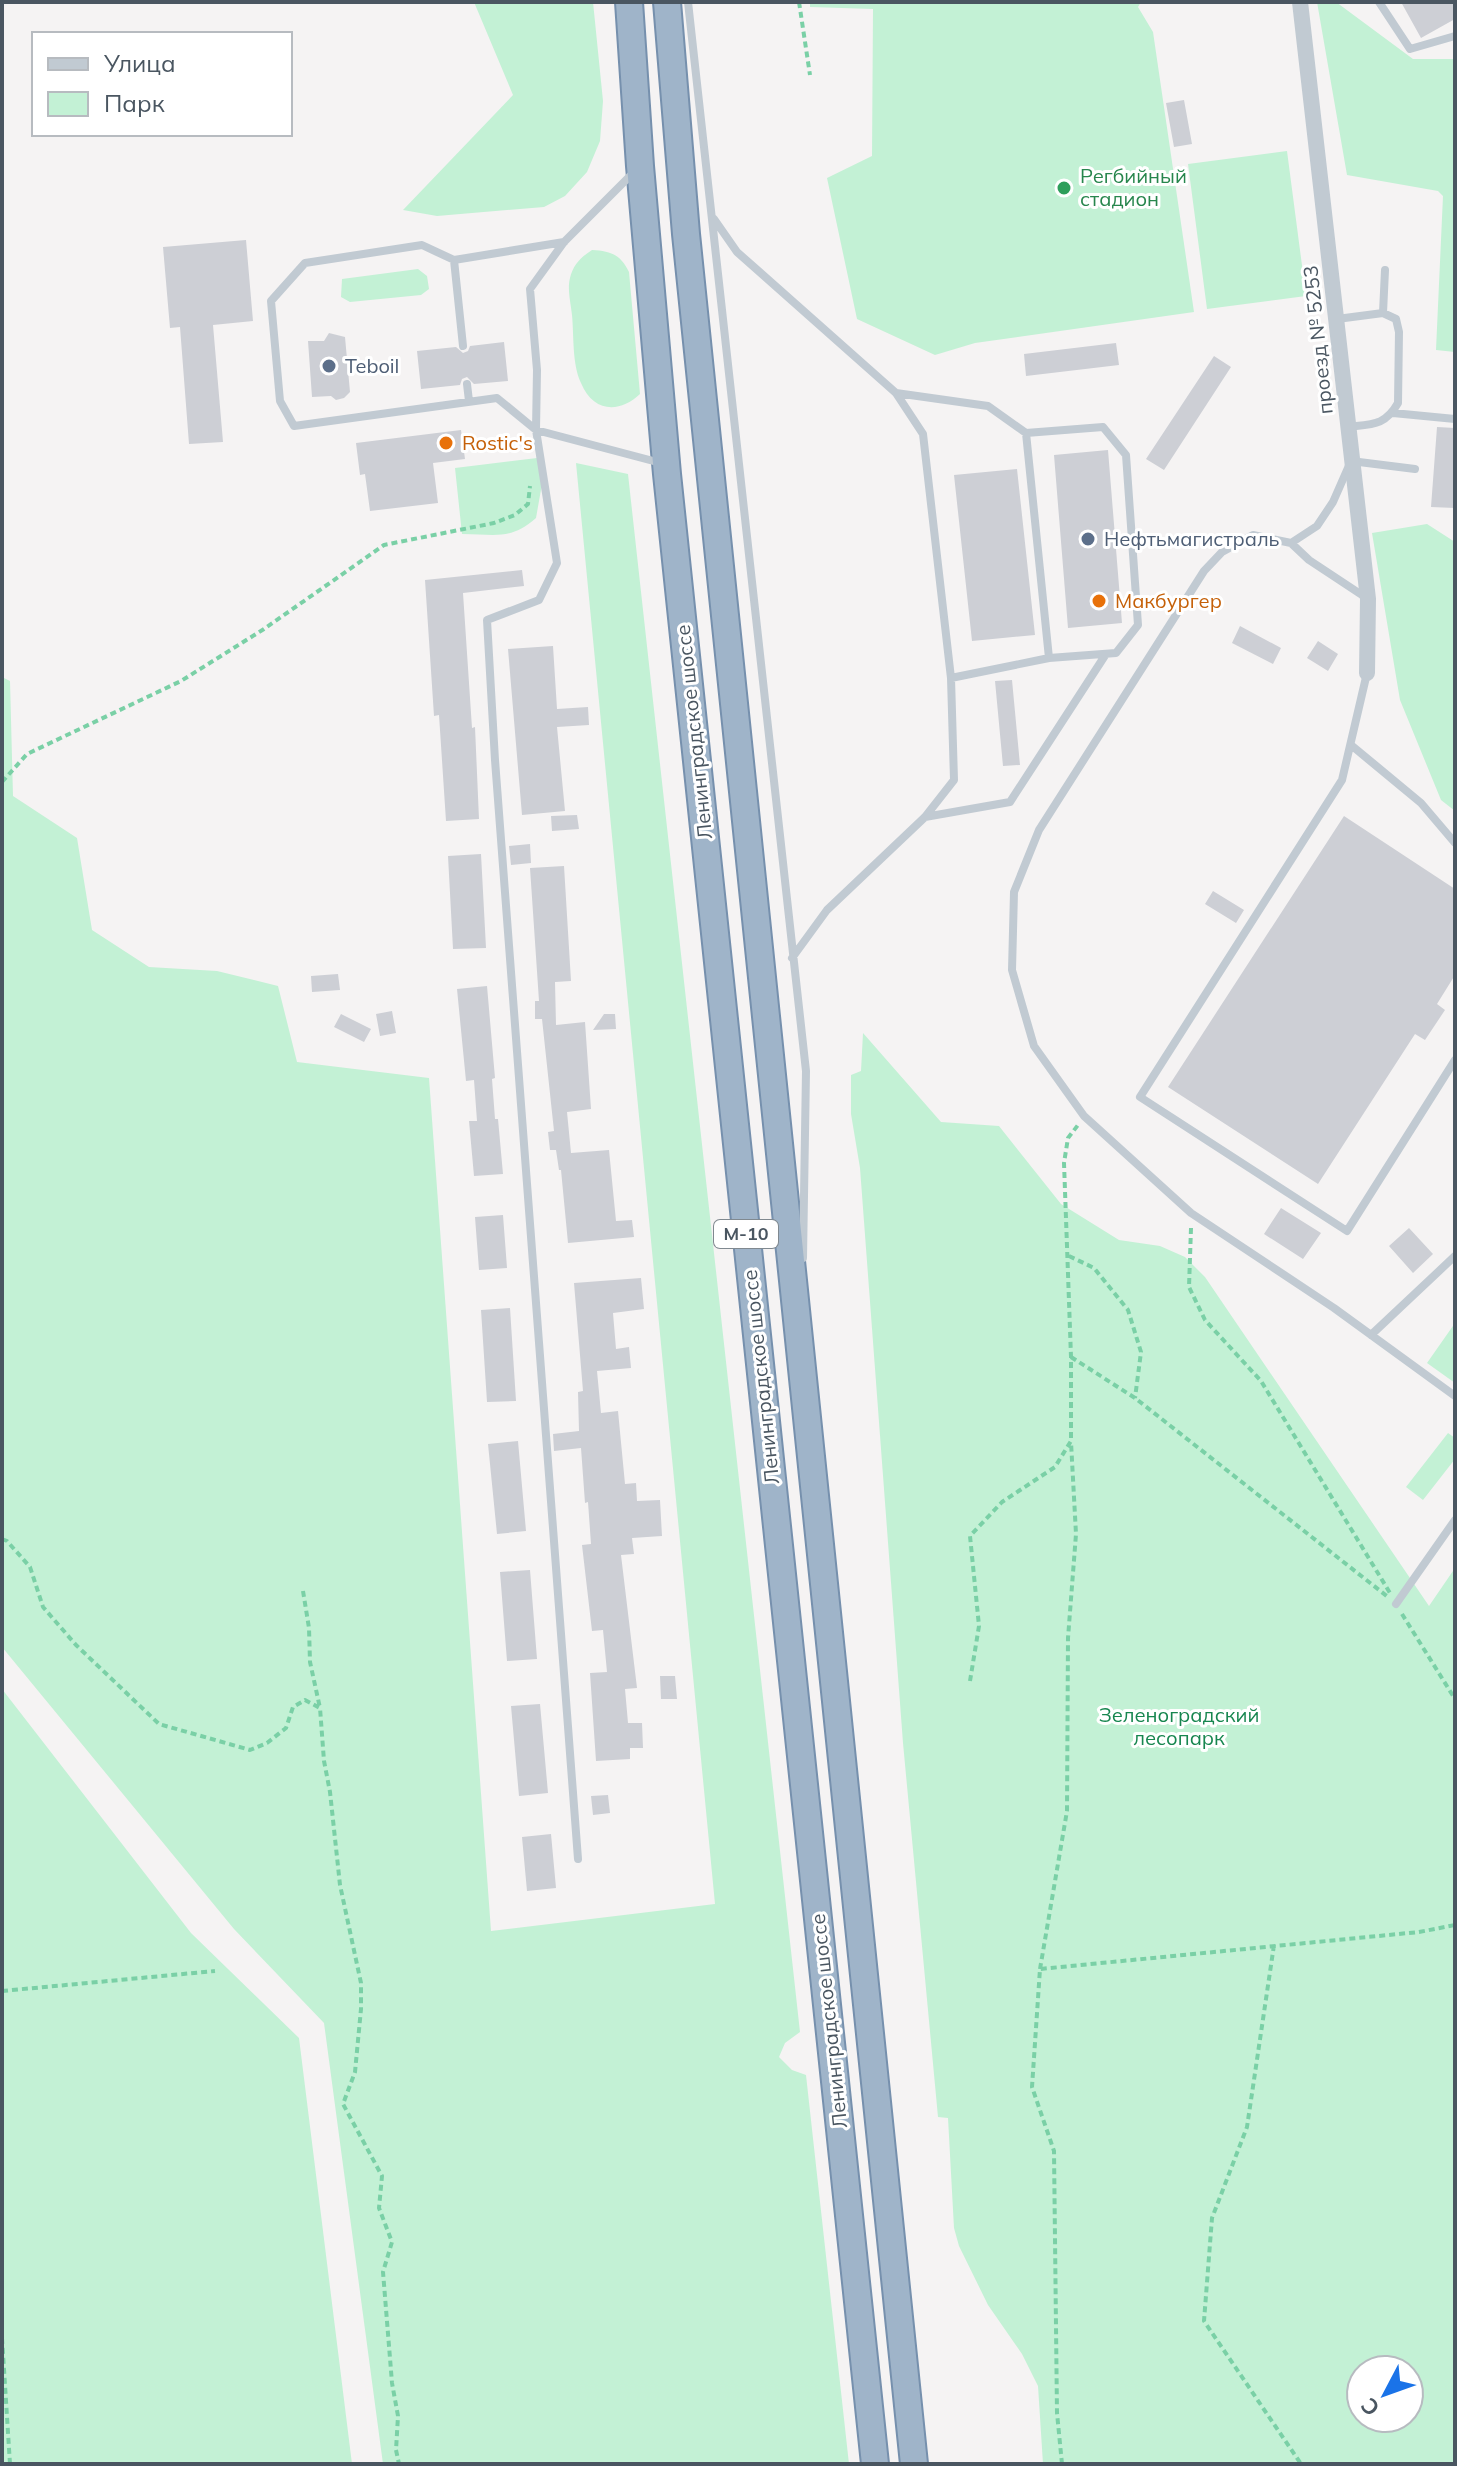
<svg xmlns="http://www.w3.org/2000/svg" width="1457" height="2466" viewBox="0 0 1457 2466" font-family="Mulish,sans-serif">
<rect width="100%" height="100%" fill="#f5f3f3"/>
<!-- green -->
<path fill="#c3f1d5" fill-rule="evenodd" d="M474 2H593L603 101 600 141 587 172 565 196 544 207 437 216 403 210 513 95Z
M810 2H1141L1138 7 1153 32 1194 312 975 343 935 355 857 319 827 178 872 156 873 9 810 7Z
M1317 2H1336L1413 59H1455V352L1436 350 1443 196 1438 191 1347 175Z
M1287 151 1306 296 1207 309 1188 164Z
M592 250C611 251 621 255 629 272L640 394C619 414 593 412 581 383 572 364 574 336 572 315 571 304 567 289 570 278 573 265 581 257 592 250Z
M418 269 427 276 429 289 421 295 350 302 341 297 342 279Z
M537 458 542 484 536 518C510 541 494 534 462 534L455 468Z
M576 463 628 474 800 2032 785 2043 779 2057 792 2070 806 2075 849 2464H383L324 2023 234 1929 2 1647V677L10 681 13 796 77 838 92 930 149 967 217 971 278 986 297 1062 429 1078 491 1931 715 1904Z
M1427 524 1455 542V811L1441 800 1400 700 1372 533Z
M863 1033 941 1122 999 1126 1061 1204 1119 1240 1160 1246 1185 1257 1205 1277 1429 1606 1455 1568V2464H1043L1038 2386 1022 2354 988 2305 959 2246 954 2228 948 2118 938 2117 903 1743 860 1168 851 1114V1075L861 1071ZM1361 2370H1409V2418H1361Z
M1455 1323V1383L1427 1363Z
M1448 1433 1455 1438V1459L1423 1500 1406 1487Z
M2 1689 191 1933 299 2038 352 2464H2Z"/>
<!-- building -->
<path fill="#cdcfd5" d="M1401 2H1455V19L1421 38Z
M1184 100 1192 144 1174 147 1166 103Z
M246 240 253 321 213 325 223 442 189 444 180 327 170 328 163 247Z
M329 333 345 337 350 392 344 398 336 400 331 396 312 397 308 341H324Z
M504 342 508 381 474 384 467 377 462 379 460 385 421 389 417 351 456 347 463 353 468 351 470 346Z
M1116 343 1119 365 1026 376 1024 354Z
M1214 356 1231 367 1164 470 1146 459Z
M1437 427 1455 428V508L1431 507Z
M461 430 465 459 433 463 438 503 370 511 365 474 360 475 356 443Z
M1108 450 1122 623 1068 628 1054 455Z
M1017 469 1035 635 972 641 954 475Z
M522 570 524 586 463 593 472 728 475 727 479 819 446 821 439 715 434 716 425 580Z
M1240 626 1281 648 1273 664 1232 643Z
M1318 641 1338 654 1328 671 1307 658Z
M553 646 557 709 588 707 589 725 557 727 565 811 522 815 508 649Z
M1012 680 1020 765 1003 766 995 681Z
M577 815 579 829 552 831 551 816Z
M1344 816 1455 889V975L1437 1004 1445 1010 1425 1040 1415 1034 1318 1184 1168 1087Z
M530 844 531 863 511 865 509 846Z
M481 854 486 948 453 949 448 856Z
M564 866 571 981 555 982 556 1025 585 1022 591 1109 567 1112 571 1153 609 1150 616 1221 632 1220 634 1237 568 1243 561 1170H559L556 1150H550L548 1132 554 1131 542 1019H535V1001H539L530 868Z
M1213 891 1244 910 1236 923 1205 904Z
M338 974 340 990 312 992 311 976Z
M487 986 495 1078 492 1079 495 1119H498L503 1174 474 1176 469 1121H477L474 1080 466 1081 457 989Z
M392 1011 396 1033 380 1036 376 1014Z
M341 1014 371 1029 364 1042 334 1027Z
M604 1014H615L616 1029 593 1030Z
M1281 1208 1321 1233 1303 1259 1264 1234Z
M503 1215 507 1268 479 1270 475 1217Z
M1409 1228 1433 1254 1413 1273 1389 1246Z
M641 1278 644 1309 613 1313 616 1349 629 1347 631 1368 597 1371 601 1413 618 1411 625 1484 636 1483 637 1501 660 1500 662 1536 632 1538 634 1554 621 1555 637 1688 625 1689 628 1723H642L643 1748H630V1759L596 1761 590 1673 607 1672 603 1630 592 1631 582 1545 591 1544 588 1502 585 1503 581 1448 554 1451 553 1434 579 1431 578 1392 583 1391 574 1283Z
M510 1308 516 1401 487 1402 481 1310Z
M518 1441 526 1531 497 1534 488 1444Z
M530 1570 537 1659 507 1661 500 1572Z
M660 1676H675L677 1699H661Z
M540 1704 548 1793 519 1796 511 1706Z
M608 1795 610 1813 593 1815 591 1796Z
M551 1834 556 1888 527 1891 522 1837Z"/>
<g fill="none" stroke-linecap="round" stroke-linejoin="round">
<defs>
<path id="trunk" d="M629 2 640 166 667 474 875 2464
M667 2 686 234 914 2464"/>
</defs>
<!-- trunk casing -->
<use href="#trunk" stroke="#7690ad" stroke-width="30"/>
<!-- path -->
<path stroke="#7ad0a6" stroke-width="4" stroke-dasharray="6 4" stroke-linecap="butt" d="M799 2 810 75
M2 782 27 754 181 681 264 629 384 545 494 523 515 515 528 504 530 486
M1191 1228 1189 1287 1205 1320 1261 1381 1390 1593
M1069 1256 1094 1268 1128 1310 1141 1352 1135 1398
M1071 1357 1135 1398 1388 1597
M2 1539 7 1541 30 1567 43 1607 76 1645 159 1724 250 1750 267 1743 286 1728 293 1707 305 1700 320 1708 324 1761 330 1792 340 1885 361 1983V2009L355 2072 343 2104 382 2176 379 2208 392 2242 383 2272 392 2383 398 2416 396 2450 399 2464
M303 1591 309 1628 310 1662 320 1708
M1402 1614 1455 1699
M970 1681 979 1626 970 1536 1002 1502 1055 1467 1071 1441V1357L1064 1163 1068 1138 1078 1125
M1274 1945 1247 2127 1212 2218 1204 2321 1301 2464
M1040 1969 1067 1811 1068 1638 1076 1534 1071 1442
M2 1991 215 1971
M2 2338 10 2464
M1062 2464 1057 2413 1054 2151 1032 2087 1040 1969 1419 1932 1455 1925"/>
<!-- service -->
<path stroke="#c1cad2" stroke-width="8" d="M688 2 806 1071 803 1258
M1379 2 1410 49 1455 36
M714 219 737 252 896 393 923 434 951 678 954 780 925 817 827 910 792 958
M564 242 454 260 422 245 305 263 271 301 280 401 294 426 497 398 536 430 661 463
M454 260 463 346
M1383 313 1385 270
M1337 319 1383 313 1396 319 1399 332 1398 403C1385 426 1372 424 1347 427
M467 384 469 401
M896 393 988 406 1026 433 1049 658 951 678
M1393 413 1455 419
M1026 433 1103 427 1126 455 1138 625 1116 653 1049 658
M1415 469 1351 461 1333 502 1317 526 1291 543 1253 535 1222 552 1204 571 1039 830 1014 892 1012 970 1034 1046 1084 1116 1191 1213 1334 1308 1455 1396
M1291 543 1309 560 1368 599
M1367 673 1342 780 1140 1097 1347 1231 1455 1060
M1351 745 1421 803 1455 843
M925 817 1010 802 1106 654
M1371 1335 1455 1256
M1396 1604 1455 1520
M578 1859 495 760 487 620 539 600 557 563 536 430 537 370 530 289 564 242 634 172"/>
<!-- minor -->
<path stroke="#c1cad2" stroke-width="16" d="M1300 2 1368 599 1367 673"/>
<!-- trunk -->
<use href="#trunk" stroke="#9fb4c9" stroke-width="26"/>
</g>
<!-- markers -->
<circle fill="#2e9e5b" stroke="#fff" stroke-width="3" cx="1064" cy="188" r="8"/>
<g fill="#5c6f8a" stroke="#fff" stroke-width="3">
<circle cx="329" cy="366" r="8"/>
<circle cx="1088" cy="539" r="8"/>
</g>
<g fill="#e8710a" stroke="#fff" stroke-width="3">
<circle cx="446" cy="443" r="8"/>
<circle cx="1099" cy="601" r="8"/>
</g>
<g text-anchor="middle" stroke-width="6" stroke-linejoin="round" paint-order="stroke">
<!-- shield labels -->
<rect fill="#fff" stroke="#808990" stroke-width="2" x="714" y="1220" width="64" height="28" rx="6"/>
<g font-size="18" font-weight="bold" fill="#4a5661">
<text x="746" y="1240">М-10</text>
</g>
<!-- leisure labels -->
<g font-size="20" fill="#27864d" stroke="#fff" text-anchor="start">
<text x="1080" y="183">Регбийный<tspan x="1080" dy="23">стадион</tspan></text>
</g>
<!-- street labels -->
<g font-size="20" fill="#4a5661" stroke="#fff">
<text transform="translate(1318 340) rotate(-96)" y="7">проезд № 5253</text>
<text transform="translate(694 732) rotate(-96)" y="7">Ленинградское шоссе</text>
<text transform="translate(761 1377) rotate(-96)" y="7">Ленинградское шоссе</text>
<text transform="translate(829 2021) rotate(-96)" y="7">Ленинградское шоссе</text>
</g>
<!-- service labels -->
<g font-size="20" fill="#4e5e75" stroke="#fff" text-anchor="start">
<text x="345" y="373">Teboil</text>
<text x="1104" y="546">Нефтьмагистраль</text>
</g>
<!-- food labels -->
<g font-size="20" fill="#c56008" stroke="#fff" text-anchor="start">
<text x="462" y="450">Rostic's</text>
<text x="1115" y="608">Макбургер</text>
</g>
<!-- park labels -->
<g font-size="20" fill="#17864f" stroke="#fff">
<text x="1179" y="1722">Зеленоградский<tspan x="1179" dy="23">лесопарк</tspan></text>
</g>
</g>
<!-- border -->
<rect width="1457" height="2466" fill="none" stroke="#4a5661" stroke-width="8"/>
<!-- legend -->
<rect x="32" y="32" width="260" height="104" fill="#ffffff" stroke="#b7bbc0" stroke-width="2"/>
<rect x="48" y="58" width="40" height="12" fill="#c1cad2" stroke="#b7bbc0" stroke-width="2"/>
<text x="104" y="72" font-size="24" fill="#4a5661">Улица</text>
<rect x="48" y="92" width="40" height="24" fill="#c3f1d5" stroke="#b7bbc0" stroke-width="2"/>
<text x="104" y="112" font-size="24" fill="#4a5661">Парк</text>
<!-- north arrow -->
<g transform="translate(1385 2394) rotate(229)"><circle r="38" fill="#ffffff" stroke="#b7bbc0" stroke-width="2"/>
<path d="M0-6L14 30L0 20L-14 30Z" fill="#1a73e8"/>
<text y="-12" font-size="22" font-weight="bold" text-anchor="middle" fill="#4a5661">С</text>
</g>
</svg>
